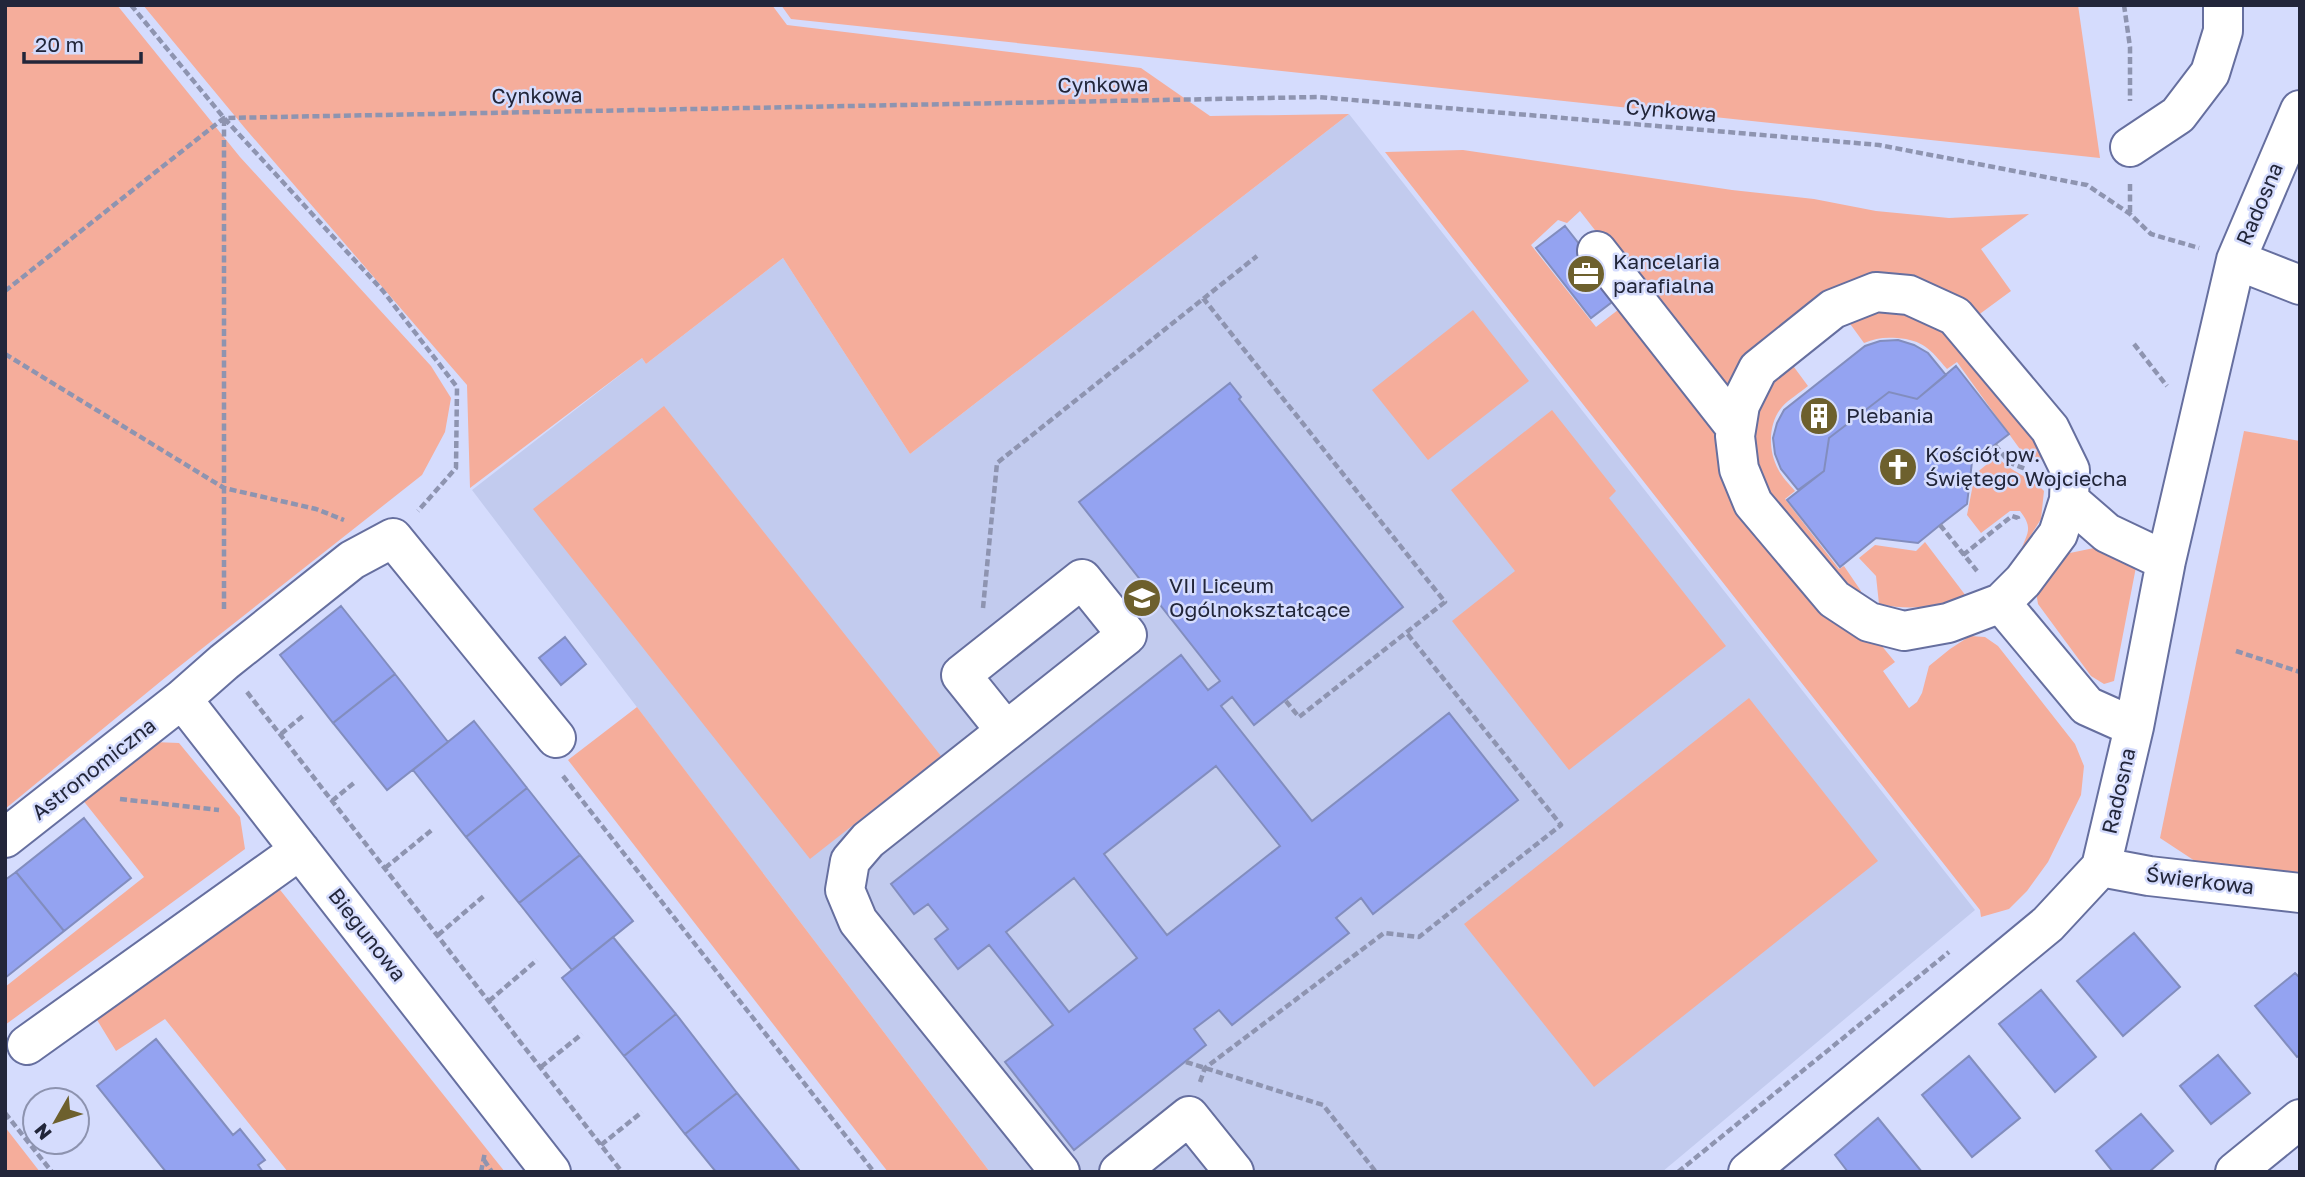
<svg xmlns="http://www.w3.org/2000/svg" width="2305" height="1177" viewBox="0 0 2305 1177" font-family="'Golos Text',sans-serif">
<rect width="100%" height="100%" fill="#d5dcfd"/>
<!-- built -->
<path fill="#c2cbee" d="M1349 114 1975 910 1662 1172H990L472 490 642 358 646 364 783 258 910 454Z"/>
<!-- green -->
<path fill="#f5ad9b" d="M5 5H117L240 157 431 366 451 398 445 432 422 475 166 677 5 809Z
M143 5H772L787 25 1141 68 1210 116 1349 114 910 454 783 258 646 364 642 358 470 488 467 385 244 127Z
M781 5H2078L2100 158 791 19Z
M1463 150 1732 190 1814 199 1876 211 1949 218 2029 214 1981 249 2011 291 1977 316 1939 287 1901 277 1727 399 1580 211 1567 223 1558 220 1531 245 1596 327 1623 306 1714 424 1716 442 1729 479 1842 618 1881 645 1895 662 1883 671 1909 708 1917 702 1922 693 1929 666 1950 649 1970 636 1985 637 1998 646 2075 744 2084 766 2081 795 2048 862 2027 891 2009 909 1981 917 1980 910 1385 152Z
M1889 306 1939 323 2034 434 2043 460 2022 452 1957 362 1947 369C1930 349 1923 340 1897 338 1885 337 1875 338 1864 343L1848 321Z
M1473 310 1529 381 1428 460 1372 390Z
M1791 363 1808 386C1800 393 1789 399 1782 407 1768 423 1768 451 1778 469 1782 477 1789 484 1795 491L1785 499 1839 569 1844 566 1861 591 1858 596 1842 584 1759 483 1750 456 1756 398Z
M664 406 941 756 810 859 533 509Z
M1552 410 1616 491 1609 498 1726 646 1569 770 1452 621 1515 571 1451 490Z
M2244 431 2300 441V876L2201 865 2160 838Z
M1997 456C2008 471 2031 477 2044 491L2041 519 2020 553C2027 533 2034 529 2020 511H2010L1981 533 1967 515 1975 474Z
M1925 542 1966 596C1933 607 1914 611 1879 604L1876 576 1859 558 1875 545 1916 551Z
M2094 548 2136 567 2114 681 2104 684 2091 676 2038 604 2035 586 2065 554Z
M1749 698 1878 861 1594 1087 1464 924Z
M637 707 990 1172H888L568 760Z
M154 742 179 743 240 817 245 849 5 1025V987L144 877 82 799Z
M277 886 505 1172H288L165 1019 116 1051 91 1010Z
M5 1127 40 1172H41H5Z"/>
<!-- building -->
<path fill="#94a3f1" stroke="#828dbe" stroke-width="2" fill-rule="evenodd" d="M1565 226 1620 296 1591 318 1536 248Z
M1898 340 1914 345 1928 353 1946 375 1917 399 1889 392 1829 438 1824 471 1798 490 1781 469 1775 454 1773 438 1777 423 1784 410 1865 346 1880 341Z
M1956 366 2009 434 1972 462 1967 504 1940 525 1918 543 1876 538 1840 567 1787 500 1824 471 1829 438 1889 392 1917 399Z
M1230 383 1241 397 1239 399 1403 607 1254 725 1232 697 1221 706 1312 821 1449 713 1518 800 1373 914 1361 898 1336 918 1349 933 1232 1025 1219 1010 1194 1029 1206 1045 1074 1150 1005 1062 1053 1025 989 945 958 969 935 939 948 929 928 904 914 914 891 884 1181 655 1208 690 1220 681 1079 502ZM1216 766 1280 846 1167 935 1104 854ZM1074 878 1137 958 1069 1012 1006 932Z
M341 606 395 674 333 723 280 655Z
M565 637 586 664 561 685 539 658Z
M395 674 448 742 387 790 333 723Z
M474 721 527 788 466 837 413 770Z
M527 788 580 855 519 903 466 837Z
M84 818 131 878 64 931 16 872Z
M580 855 633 921 572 970 519 903Z
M16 872 64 931 5 978V880Z
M2134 933 2180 987 2123 1036 2077 981Z
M613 937 676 1014 624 1056 562 978Z
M2295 973 2300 978V1055L2297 1057 2255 1006Z
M2041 990 2096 1057 2055 1092 1999 1024Z
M676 1014 737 1093 685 1134 624 1056Z
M156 1039 233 1135 240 1129 265 1160 258 1165 263 1172H166L97 1086Z
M2218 1055 2250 1093 2211 1124 2180 1086Z
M1969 1056 2020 1118 1972 1157 1922 1095Z
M737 1093 799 1170 798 1172H716L685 1134Z
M2141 1114 2173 1151 2149 1172H2113L2096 1151Z
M1878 1118 1922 1172H1848L1835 1155Z"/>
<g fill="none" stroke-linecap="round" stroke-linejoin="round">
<defs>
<path id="minor" d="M2130 147 2178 115 2210 73 2223 31V5
M1597 251 1736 428
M2236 260 2300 285
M2069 500 2107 533 2166 561
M1082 579 1127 635 1006 731 961 675Z
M2001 603 2023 581 2058 534 2069 500 2070 470 2050 429 1955 316 1909 295 1876 292 1833 309 1758 369 1740 405 1735 436 1739 469 1753 503 1834 599 1869 622 1904 631 1948 623 2001 603 2087 706 2134 727
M182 699 551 1172
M1006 731 868 840 850 861 845 890 858 921 1060 1172
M5 838 182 699 224 662 352 560 393 538 556 738
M2101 867 2149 876 2300 893
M27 1045 300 850
M1119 1172 1189 1116 1234 1172
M1748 1172 2048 924 2101 867 2134 727 2166 561 2236 260 2300 110
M2235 1172 2300 1119"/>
</defs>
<!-- minor casing -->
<use href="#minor" stroke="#666f9f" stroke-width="42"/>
<!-- path -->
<path stroke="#8e94b0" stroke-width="4.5" stroke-dasharray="7 3.5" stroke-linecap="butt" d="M131 5 224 118 383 291 457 387 456 468 418 511
M2124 5 2130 47V101
M224 119V611
M2130 184V213
M5 291 224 118 1318 97 1879 145 2087 185 2130 214 2151 234 2199 248
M1203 298 1445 602 1299 717 1285 700
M2134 344 2167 386
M5 354 224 488 316 509 344 520
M1995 445 2010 463 2026 469
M1940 525 1977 571
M1963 555 2012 516 2018 518 2019 522
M983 608 997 463 1257 256
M2236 651 2300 672
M247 692 622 1172
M281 734 304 715
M563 776 874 1172
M120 799 219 810
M332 801 355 782
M385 868 433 829
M438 935 485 895
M489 1001 537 960
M1186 1062 1323 1105 1376 1172
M541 1067 582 1034
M1200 1082 1205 1068 1384 933 1419 937 1561 825 1406 632
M5 1113 52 1172
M601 1145 642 1112
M484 1160 492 1172
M481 1172 485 1152
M1678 1172 1949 952"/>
<!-- minor -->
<use href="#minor" stroke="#fff" stroke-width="38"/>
</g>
<!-- icons -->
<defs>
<symbol id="office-disc" viewBox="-11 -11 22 22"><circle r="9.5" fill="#6d602d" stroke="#d5dcfd"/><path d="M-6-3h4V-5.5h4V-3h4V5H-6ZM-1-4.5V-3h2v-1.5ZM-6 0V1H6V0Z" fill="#fff"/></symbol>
<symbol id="building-disc" viewBox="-11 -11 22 22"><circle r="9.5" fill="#6d602d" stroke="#d5dcfd"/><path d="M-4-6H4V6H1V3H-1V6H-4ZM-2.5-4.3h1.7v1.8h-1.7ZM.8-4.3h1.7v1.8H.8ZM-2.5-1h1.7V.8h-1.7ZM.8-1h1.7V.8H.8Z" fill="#fff"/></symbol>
<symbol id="church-disc" viewBox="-11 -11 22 22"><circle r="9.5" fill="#6d602d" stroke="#d5dcfd"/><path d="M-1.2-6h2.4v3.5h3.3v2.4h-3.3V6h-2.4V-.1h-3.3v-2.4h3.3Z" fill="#fff"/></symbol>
<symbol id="school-disc" viewBox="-11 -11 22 22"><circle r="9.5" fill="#6d602d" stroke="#d5dcfd"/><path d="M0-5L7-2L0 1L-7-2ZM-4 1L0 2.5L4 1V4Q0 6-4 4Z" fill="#fff"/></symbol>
</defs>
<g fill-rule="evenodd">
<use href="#office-disc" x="1564" y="252" width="44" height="44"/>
<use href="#building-disc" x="1797" y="394" width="44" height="44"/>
<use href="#church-disc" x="1876" y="445" width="44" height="44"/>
<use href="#school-disc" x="1120" y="576" width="44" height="44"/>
</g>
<g text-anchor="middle" stroke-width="5" stroke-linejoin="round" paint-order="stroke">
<!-- street labels -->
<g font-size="21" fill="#22263a" stroke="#d5dcfd">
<text transform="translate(1103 85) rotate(-1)" y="7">Cynkowa</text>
<text transform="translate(537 96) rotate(-1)" y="7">Cynkowa</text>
<text transform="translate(1671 111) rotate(5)" y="7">Cynkowa</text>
<text transform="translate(2260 204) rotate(-67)" y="7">Radosna</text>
<text transform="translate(94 769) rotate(-38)" y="7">Astronomiczna</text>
<text transform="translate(2119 791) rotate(-77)" y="7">Radosna</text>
<text transform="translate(2200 881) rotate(7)" y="7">Świerkowa</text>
<text transform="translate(367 935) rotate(52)" y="7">Biegunowa</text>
</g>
<!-- poi labels -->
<g font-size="21" fill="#22263a" stroke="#d5dcfd" text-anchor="start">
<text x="1613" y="269">Kancelaria<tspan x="1613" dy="24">parafialna</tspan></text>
<text x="1846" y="423">Plebania</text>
<text x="1925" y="462">Kościół pw.<tspan x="1925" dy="24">Świętego Wojciecha</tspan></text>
<text x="1169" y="593">VII Liceum<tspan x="1169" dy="24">Ogólnokształcące</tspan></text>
</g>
</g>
<!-- border -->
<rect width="2305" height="1177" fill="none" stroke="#22263a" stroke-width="14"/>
<!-- north arrow -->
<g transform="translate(56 1121) rotate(231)"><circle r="33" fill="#d5dcfd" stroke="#8d93af" stroke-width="2"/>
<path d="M0-5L12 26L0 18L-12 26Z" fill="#6d602d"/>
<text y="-10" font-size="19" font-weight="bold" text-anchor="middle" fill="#22263a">N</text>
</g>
<!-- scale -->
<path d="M24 52v10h117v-10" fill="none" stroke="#22263a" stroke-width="3.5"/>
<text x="35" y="52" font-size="21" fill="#22263a" stroke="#d5dcfd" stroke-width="5" paint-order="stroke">20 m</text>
</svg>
